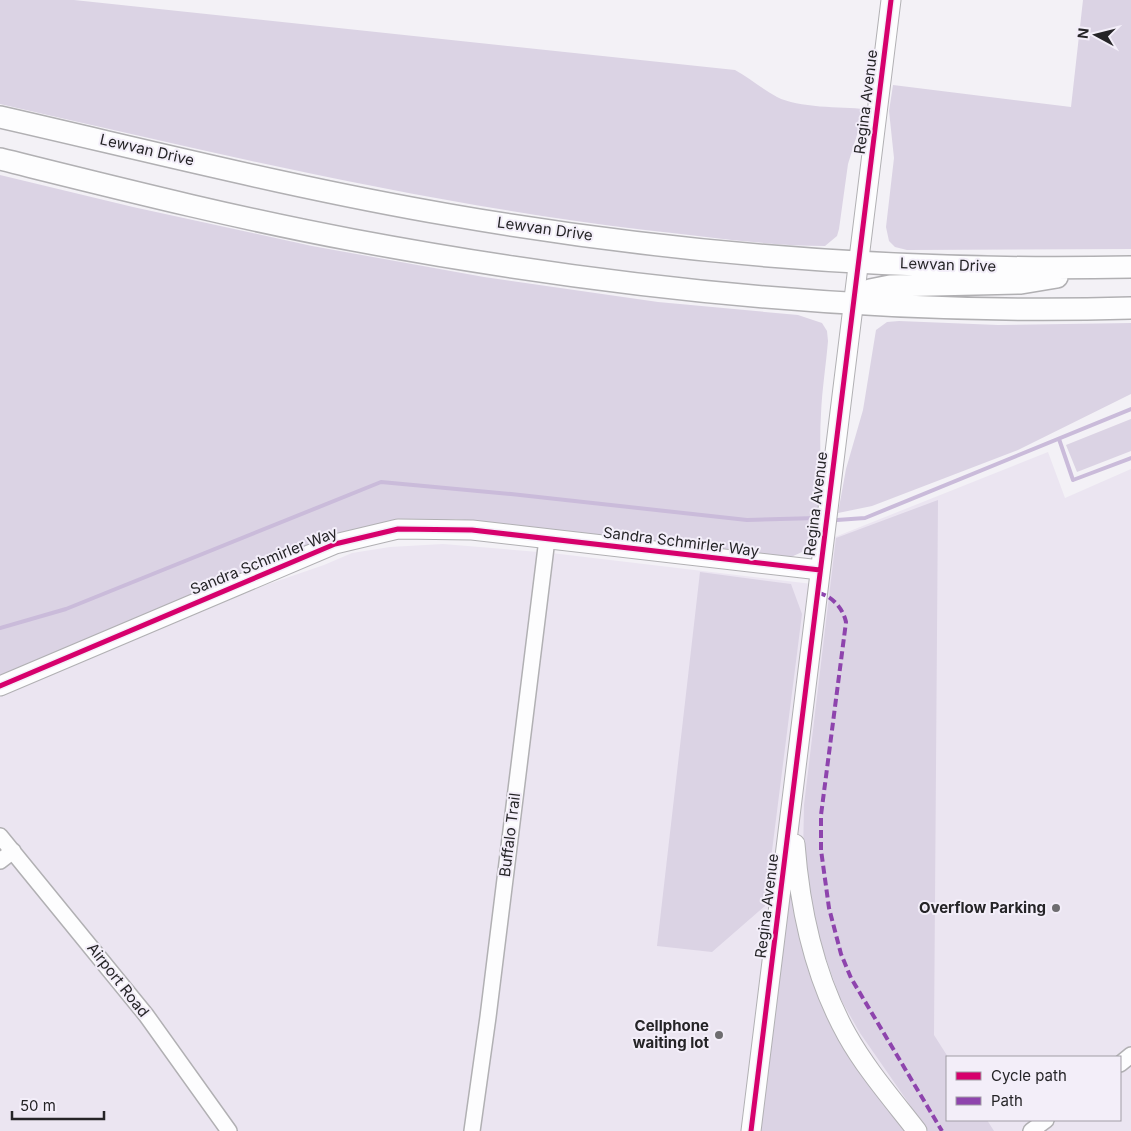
<svg xmlns="http://www.w3.org/2000/svg" width="1131" height="1131" viewBox="0 0 1131 1131" font-family="Inter,sans-serif">
<rect width="100%" height="100%" fill="#f3f1f6"/>
<!-- built -->
<path fill="#ebe5f1" fill-rule="evenodd" d="M1048 452 1065 498 1131 469V1131H0V695L260 587 324 565 352 553 390 547 443 544 551 553 829 586 835 537ZM947 1057H1120V1120H947Z"/>
<!-- green -->
<path fill="#dbd3e4" d="M0 0H74L735 70C750 78 762 89 777 97 798 108 841 107 865 109L848 164 839 229 837 236 825 246C765 246 704 236 645 230 427 204 214 153 0 104Z
M1083 0H1131V249L907 250 895 247 889 241 886 227 894 158 889 111 893 85 1071 107Z
M0 175 133 207 312 246 484 277 658 302 798 315 822 323 827 331 828 341C826 365 822 390 821 414 818 457 826 506 811 548L791 557 456 519 400 523 337 535 0 676Z
M899 321 998 325 1131 323V394L1018 450 872 506 838 513 846 469 863 410 876 330 887 322Z
M1131 419V451L1077 472 1066 445Z
M938 500 934 1035 948 1057 947 1120H987L994 1131H928L860 1033 840 998 811 917 803 856 804 805 836 538Z
M700 572 791 584 802 614 765 906 712 952 657 946Z
M788 888 792 891 797 927 816 990 879 1097 905 1131H760Z"/>
<g fill="none" stroke-linecap="round" stroke-linejoin="round">
<!-- stream -->
<path stroke="#cabbda" stroke-width="4" d="M1059 439 1073 480 1131 458
M837 520 865 518 1131 409
M0 628 66 609 381 482 511 494 747 520 817 518"/>
<defs>
<path id="minor" d="M0 836 146 1015 229 1131
M0 861 13 851
M1120 1064 1131 1055
M472 1131 488 1017 547 539
M1031 1131 1046 1120"/>
<path id="tertiary" d="M0 686 335 544 398 529 472 530 820 570
M795 844C800 910 814 976 847 1035 866 1069 893 1100 917 1131
M751 1131 891 0"/>
<path id="secondary" d="M0 117C149 151 298 189 450 215 674 254 903 272 1131 267
M0 159C117 188 235 218 353 240 609 288 871 316 1131 308
M853 304 870 290 890 286 1021 283 1057 277"/>
</defs>
<!-- minor casing -->
<use href="#minor" stroke="#b1b0b3" stroke-width="18"/>
<!-- tertiary casing -->
<use href="#tertiary" stroke="#b1b0b3" stroke-width="21"/>
<!-- secondary casing -->
<use href="#secondary" stroke="#b1b0b3" stroke-width="24"/>
<!-- minor -->
<use href="#minor" stroke="#fdfdfe" stroke-width="15"/>
<!-- tertiary -->
<use href="#tertiary" stroke="#fdfdfe" stroke-width="19"/>
<!-- secondary -->
<use href="#secondary" stroke="#fdfdfe" stroke-width="21"/>
<!-- quiet -->
<path stroke="#8e44ad" stroke-width="4" stroke-dasharray="8 4" stroke-linecap="butt" d="M818 593C831 595 843 608 846 622L821 815V850L829 908 841 954 851 978 942 1131"/>
<defs>
<path id="cycleway" d="M0 686 335 544 398 529 472 530 820 570
M751 1131 891 0"/>
</defs>
<!-- cycleway casing -->
<use href="#cycleway" stroke="#f3eef9" stroke-width="8"/>
<!-- cycleway -->
<use href="#cycleway" stroke="#d6006c" stroke-width="5"/>
</g>
<!-- markers -->
<g fill="#6d6c6f" stroke="#f3eef9" stroke-width="2">
<circle cx="1056" cy="908" r="5"/>
<circle cx="719" cy="1035" r="5"/>
</g>
<g text-anchor="middle" stroke-width="4" stroke-linejoin="round" paint-order="stroke">
<!-- street labels -->
<g font-size="15" fill="#252427" stroke="#f3eef9">
<text transform="translate(866 102) rotate(-83)" y="5">Regina Avenue</text>
<text transform="translate(147 150) rotate(13)" y="5">Lewvan Drive</text>
<text transform="translate(545 229) rotate(8)" y="5">Lewvan Drive</text>
<text transform="translate(948 265) rotate(2)" y="5">Lewvan Drive</text>
<text transform="translate(816 504) rotate(-83)" y="5">Regina Avenue</text>
<text transform="translate(681 542) rotate(7)" y="5">Sandra Schmirler Way</text>
<text transform="translate(264 561) rotate(-22)" y="5">Sandra Schmirler Way</text>
<text transform="translate(510 835) rotate(-83)" y="5">Buffalo Trail</text>
<text transform="translate(767 906) rotate(-83)" y="5">Regina Avenue</text>
<text transform="translate(118 980) rotate(52)" y="5">Airport Road</text>
</g>
<!-- poi labels -->
<g font-size="15" font-weight="bold" fill="#252427" stroke="#f3eef9" text-anchor="end">
<text x="1046" y="913">Overflow Parking</text>
<text x="709" y="1031">Cellphone<tspan x="709" dy="17">waiting lot</tspan></text>
</g>
</g>
<!-- legend -->
<rect x="946" y="1056" width="175" height="65" fill="#f3eef9" stroke="#a19da5"/>
<rect x="956" y="1072" width="25" height="8" fill="#d6006c" stroke="#a19da5"/>
<text x="991" y="1081" font-size="15" fill="#252427">Cycle path</text>
<rect x="956" y="1097" width="25" height="8" fill="#8e44ad" stroke="#a19da5"/>
<text x="991" y="1106" font-size="15" fill="#252427">Path</text>
<!-- north arrow -->
<g transform="translate(1096 35) rotate(277)" stroke="#f3eef9" stroke-width="4" paint-order="stroke">
<path d="M0-4L9 19L0 12L-9 19Z" fill="#252427"/>
<text y="-8" font-size="14" font-weight="bold" text-anchor="middle" fill="#252427">N</text>
</g>
<!-- scale -->
<path d="M12 1111v8h92v-8" fill="none" stroke="#252427" stroke-width="2.5"/>
<text x="20" y="1111" font-size="15" fill="#252427" stroke="#f3eef9" stroke-width="4" paint-order="stroke">50 m</text>
</svg>
